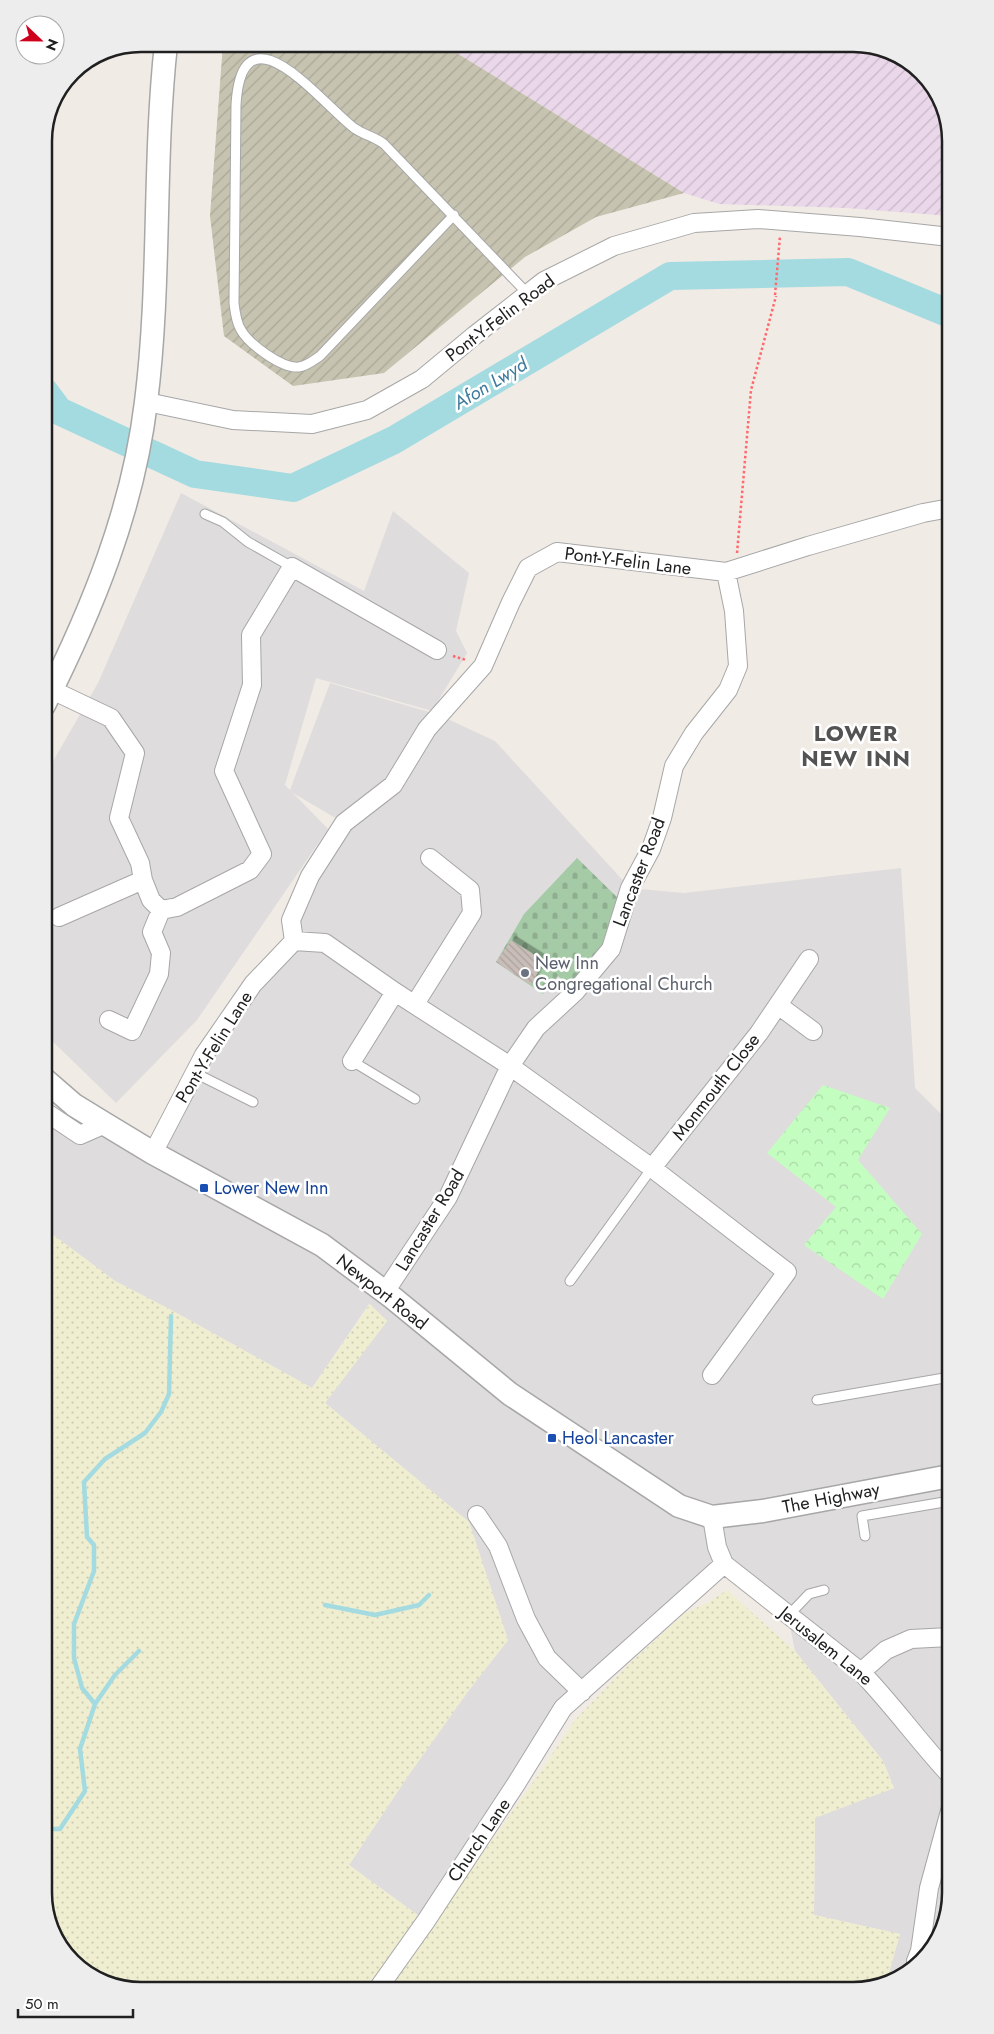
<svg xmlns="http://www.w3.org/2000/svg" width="994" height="2034" viewBox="0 0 994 2034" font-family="Jost,sans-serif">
<defs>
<pattern id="industrial-furrows" width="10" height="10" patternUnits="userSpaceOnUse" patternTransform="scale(1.25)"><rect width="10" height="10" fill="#ead7e9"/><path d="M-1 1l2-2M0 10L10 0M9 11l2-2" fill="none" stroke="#c8b8c8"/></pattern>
<pattern id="construction-furrows" width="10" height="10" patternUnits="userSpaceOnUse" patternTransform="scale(1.25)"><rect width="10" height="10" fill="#c6c3b0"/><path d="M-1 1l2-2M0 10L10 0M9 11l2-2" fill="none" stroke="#aaa797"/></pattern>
<pattern id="farmland-dots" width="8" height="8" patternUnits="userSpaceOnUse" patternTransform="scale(1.25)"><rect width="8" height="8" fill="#f0eed0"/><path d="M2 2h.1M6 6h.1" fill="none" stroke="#ceccb2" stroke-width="1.8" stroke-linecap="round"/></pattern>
<pattern id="cemetery-stones" width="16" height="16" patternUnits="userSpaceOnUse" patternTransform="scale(1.25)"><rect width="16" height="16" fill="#a5cba6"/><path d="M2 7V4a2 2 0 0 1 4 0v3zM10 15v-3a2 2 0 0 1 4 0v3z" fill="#8eae8f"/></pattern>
<pattern id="park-crowns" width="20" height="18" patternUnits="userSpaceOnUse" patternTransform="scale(1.25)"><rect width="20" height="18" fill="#c4fdc0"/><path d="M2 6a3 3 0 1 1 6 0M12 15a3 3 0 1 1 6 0" fill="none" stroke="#a8d9a5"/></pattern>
<pattern id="building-back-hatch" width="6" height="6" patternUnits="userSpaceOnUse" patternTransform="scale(1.25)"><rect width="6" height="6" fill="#c9bdb8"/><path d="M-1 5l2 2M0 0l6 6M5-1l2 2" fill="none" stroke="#aca29e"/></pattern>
<filter id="shadow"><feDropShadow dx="4.5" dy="-4.5" stdDeviation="0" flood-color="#0004"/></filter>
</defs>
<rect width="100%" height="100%" fill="#f1ebe5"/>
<!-- residential -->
<path fill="#dedcdd" d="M181 493 364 591 393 511 469 573 456 631 467 653 432 711 316 678 285 785 290 790 330 683 439 715 495 741 630 888 684 893 901 868 915 1088 950 1123V1893L934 1947 890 1983 882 1984 889 1972 900 1934 814 1915 815 1817 894 1788 883 1761 795 1651 788 1616 724 1564 563 1708 426 1921 349 1865 408 1776 469 1690 508 1640 469 1522 325 1403 387 1321 369 1304 312 1388 173 1311 115 1281 44 1228V1111L80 1135 105 1124 153 1153 173 1111 294 941 291 920 344 823 293 793 328 829 197 1020 116 1103 44 1033V777L98 683Z"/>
<!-- industrial -->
<path fill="url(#industrial-furrows)" d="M442 44H859L912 64 943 104 950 141V216L846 208 719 204 684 193Z"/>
<!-- construction -->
<path fill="url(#construction-furrows)" d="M223 44H442L684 193 596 217 525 257 384 373 293 386 224 336 210 216Z"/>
<!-- farmland -->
<path fill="url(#farmland-dots)" d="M44 1228 115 1281 173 1311 312 1388 370 1304 387 1321 325 1403 469 1522 508 1640 469 1690 408 1776 349 1865 420 1917 369 1990H135L87 1974 51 1930 44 1893Z
M727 1590 795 1651 883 1761 894 1788 815 1818 814 1915 900 1934 889 1973 882 1984 853 1990H386L536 1778 575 1720 628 1665 685 1613 707 1603Z"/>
<!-- cemetery -->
<path fill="url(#cemetery-stones)" d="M577 858 624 904 611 949 575 992 558 976 543 994 496 962 524 914Z"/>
<!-- park -->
<path fill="url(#park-crowns)" d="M823 1085 890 1108 858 1160 922 1234 883 1299 804 1245 836 1207 767 1153Z"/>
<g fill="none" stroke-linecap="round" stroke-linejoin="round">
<!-- stream -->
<path stroke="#a3dbe1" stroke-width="4.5" d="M325 1605 375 1615 419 1605 429 1595
M95 1704 82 1688 74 1658V1624L94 1571V1545L87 1537 84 1482 105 1459 145 1433 161 1412 169 1394 171 1316
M44 1834 49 1829H60L85 1791 80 1749 95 1704 115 1675 139 1651"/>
<!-- river -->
<path stroke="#a3dbe1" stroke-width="28" d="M44 391 59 411 195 474 293 488 394 440 670 276 848 272 950 314"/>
</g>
<!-- building -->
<path fill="url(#building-back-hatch)" filter="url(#shadow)" d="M511 940 544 961 531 985 496 962Z"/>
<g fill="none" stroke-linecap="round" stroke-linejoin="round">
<defs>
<path id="service" d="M454 215 320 356C314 360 307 366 299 367 282 369 249 344 241 330 236 322 235 312 234 303L236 105C242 0 321 103 354 128 364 135 375 137 384 144L528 294
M205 514 223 522 248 542 292 567
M352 1061 415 1099
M195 1073 253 1102
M570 1281 652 1168
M817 1400 950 1377
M865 1536 862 1516 950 1501
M788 1616 809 1594 824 1590"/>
<path id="minor" d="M147 402 233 420 312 424 367 410 422 379 475 335 544 281 614 246 694 223 758 219 860 227 950 237
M52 690 111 718 135 753 119 818 140 863 143 880 151 900 161 910
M161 910 177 907 250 870 262 854 224 771 252 685 251 635 292 567 437 650
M59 917 143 880
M294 941 325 943 395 992 510 1066 652 1168 787 1272 712 1375
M415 1004 472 913 470 890 430 858
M778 1005 813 1031
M109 1020 132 1031 159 974 161 953 152 932 161 910
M352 1061 395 992
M44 1111 80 1135 105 1124
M153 1153 204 1055 253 984 294 941 291 920 310 876 344 823 393 785 427 729 483 666 511 602 528 568 557 552 726 572 808 546 923 513 950 508
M652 1168 759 1033 809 959
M385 1292 448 1197 510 1066 536 1028 575 992 611 949 630 888 651 849 662 818 674 766 694 733 728 690 738 666 734 611 726 572
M477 1515 498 1546 526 1619 547 1658 582 1692
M712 1517 717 1547 724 1564 861 1672C893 1705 919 1742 950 1775
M861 1672 886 1650 911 1639 950 1637
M916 1961 920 1951 929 1888 950 1811
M377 1990 426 1921 516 1784 563 1708 724 1564"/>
<path id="tertiary" d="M44 705C92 610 133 510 146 402 161 283 153 163 166 44
M44 1079 74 1105 105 1124 153 1153 322 1245 393 1298 510 1394 679 1506 712 1517 763 1511 950 1476"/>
</defs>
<!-- service casing -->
<use href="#service" stroke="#a7a7a7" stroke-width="11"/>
<!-- minor casing -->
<use href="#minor" stroke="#a7a7a7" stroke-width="20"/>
<!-- tertiary casing -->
<use href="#tertiary" stroke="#a7a7a7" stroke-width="25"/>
<!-- path -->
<path stroke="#ff686d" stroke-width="2.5" stroke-dasharray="2.5 2.5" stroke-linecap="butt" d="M775 295 780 236
M737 553 751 390 776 296
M453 656 466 660"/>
<!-- service -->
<use href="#service" stroke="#fff" stroke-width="9"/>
<!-- minor -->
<use href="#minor" stroke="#fff" stroke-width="18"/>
<!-- tertiary -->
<use href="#tertiary" stroke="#fff" stroke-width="22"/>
</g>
<!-- markers -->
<circle fill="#6b7280" stroke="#fff" stroke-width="2" cx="525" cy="973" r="5"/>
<g fill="#1a4fb4" stroke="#fff" stroke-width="2">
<rect x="199" y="1183" width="10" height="10" rx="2.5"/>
<rect x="547" y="1433" width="10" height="10" rx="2.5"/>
</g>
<g text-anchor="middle" stroke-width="5" stroke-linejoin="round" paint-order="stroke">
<!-- street labels -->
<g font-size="18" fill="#202020" stroke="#fff">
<text transform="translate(500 318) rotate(-37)" y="6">Pont-Y-Felin Road</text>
<text transform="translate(628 561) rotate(7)" y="6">Pont-Y-Felin Lane</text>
<text transform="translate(639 872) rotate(-69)" y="6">Lancaster Road</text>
<text transform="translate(214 1047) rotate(-58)" y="6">Pont-Y-Felin Lane</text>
<text transform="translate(716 1087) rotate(-52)" y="6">Monmouth Close</text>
<text transform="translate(430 1220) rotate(-59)" y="6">Lancaster Road</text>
<text transform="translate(382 1292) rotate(38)" y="6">Newport Road</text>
<text transform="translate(831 1498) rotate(-11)" y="6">The Highway</text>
<text transform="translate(826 1646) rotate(39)" y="6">Jerusalem Lane</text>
<text transform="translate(479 1840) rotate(-56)" y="6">Church Lane</text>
</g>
<!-- worship labels -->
<g font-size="18" fill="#5b616d" stroke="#fff" text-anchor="start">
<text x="535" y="969">New Inn<tspan x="535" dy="21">Congregational Church</tspan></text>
</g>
<!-- transit labels -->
<g font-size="18" fill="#164399" stroke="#fff" text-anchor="start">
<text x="214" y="1194">Lower New Inn</text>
<text x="562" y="1444">Heol Lancaster</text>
</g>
<!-- water labels -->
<g font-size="19" font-style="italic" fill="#3e7a9d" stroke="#fff">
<text transform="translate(490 383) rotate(-31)" y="7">Afon Lwyd</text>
</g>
<!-- district labels -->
<g font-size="22" font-weight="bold" letter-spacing="1" fill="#535353" stroke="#fff">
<text x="856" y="741">LOWER<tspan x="856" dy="25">NEW INN</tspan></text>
</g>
</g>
<!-- crop -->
<path d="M0 0H994V2034H0ZM141 52H853A89 89 0 0 1 942 141V1893A89 89 0 0 1 853 1982H141A89 89 0 0 1 52 1893V141A89 89 0 0 1 141 52Z" fill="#ededed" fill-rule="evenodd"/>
<path fill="none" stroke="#202020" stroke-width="2.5" d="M141 52H853A89 89 0 0 1 942 141V1893A89 89 0 0 1 853 1982H141A89 89 0 0 1 52 1893V141A89 89 0 0 1 141 52Z"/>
<!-- north arrow -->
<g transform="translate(40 40) rotate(112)"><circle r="24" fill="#ffffff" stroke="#a6a6a6"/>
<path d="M0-4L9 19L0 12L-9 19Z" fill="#cf001c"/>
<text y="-8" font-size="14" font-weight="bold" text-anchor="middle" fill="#202020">N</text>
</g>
<!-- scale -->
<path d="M18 2009v8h115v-8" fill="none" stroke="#202020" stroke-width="2.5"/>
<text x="25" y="2009" font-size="15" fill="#202020" stroke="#ffffff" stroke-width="4" paint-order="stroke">50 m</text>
</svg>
